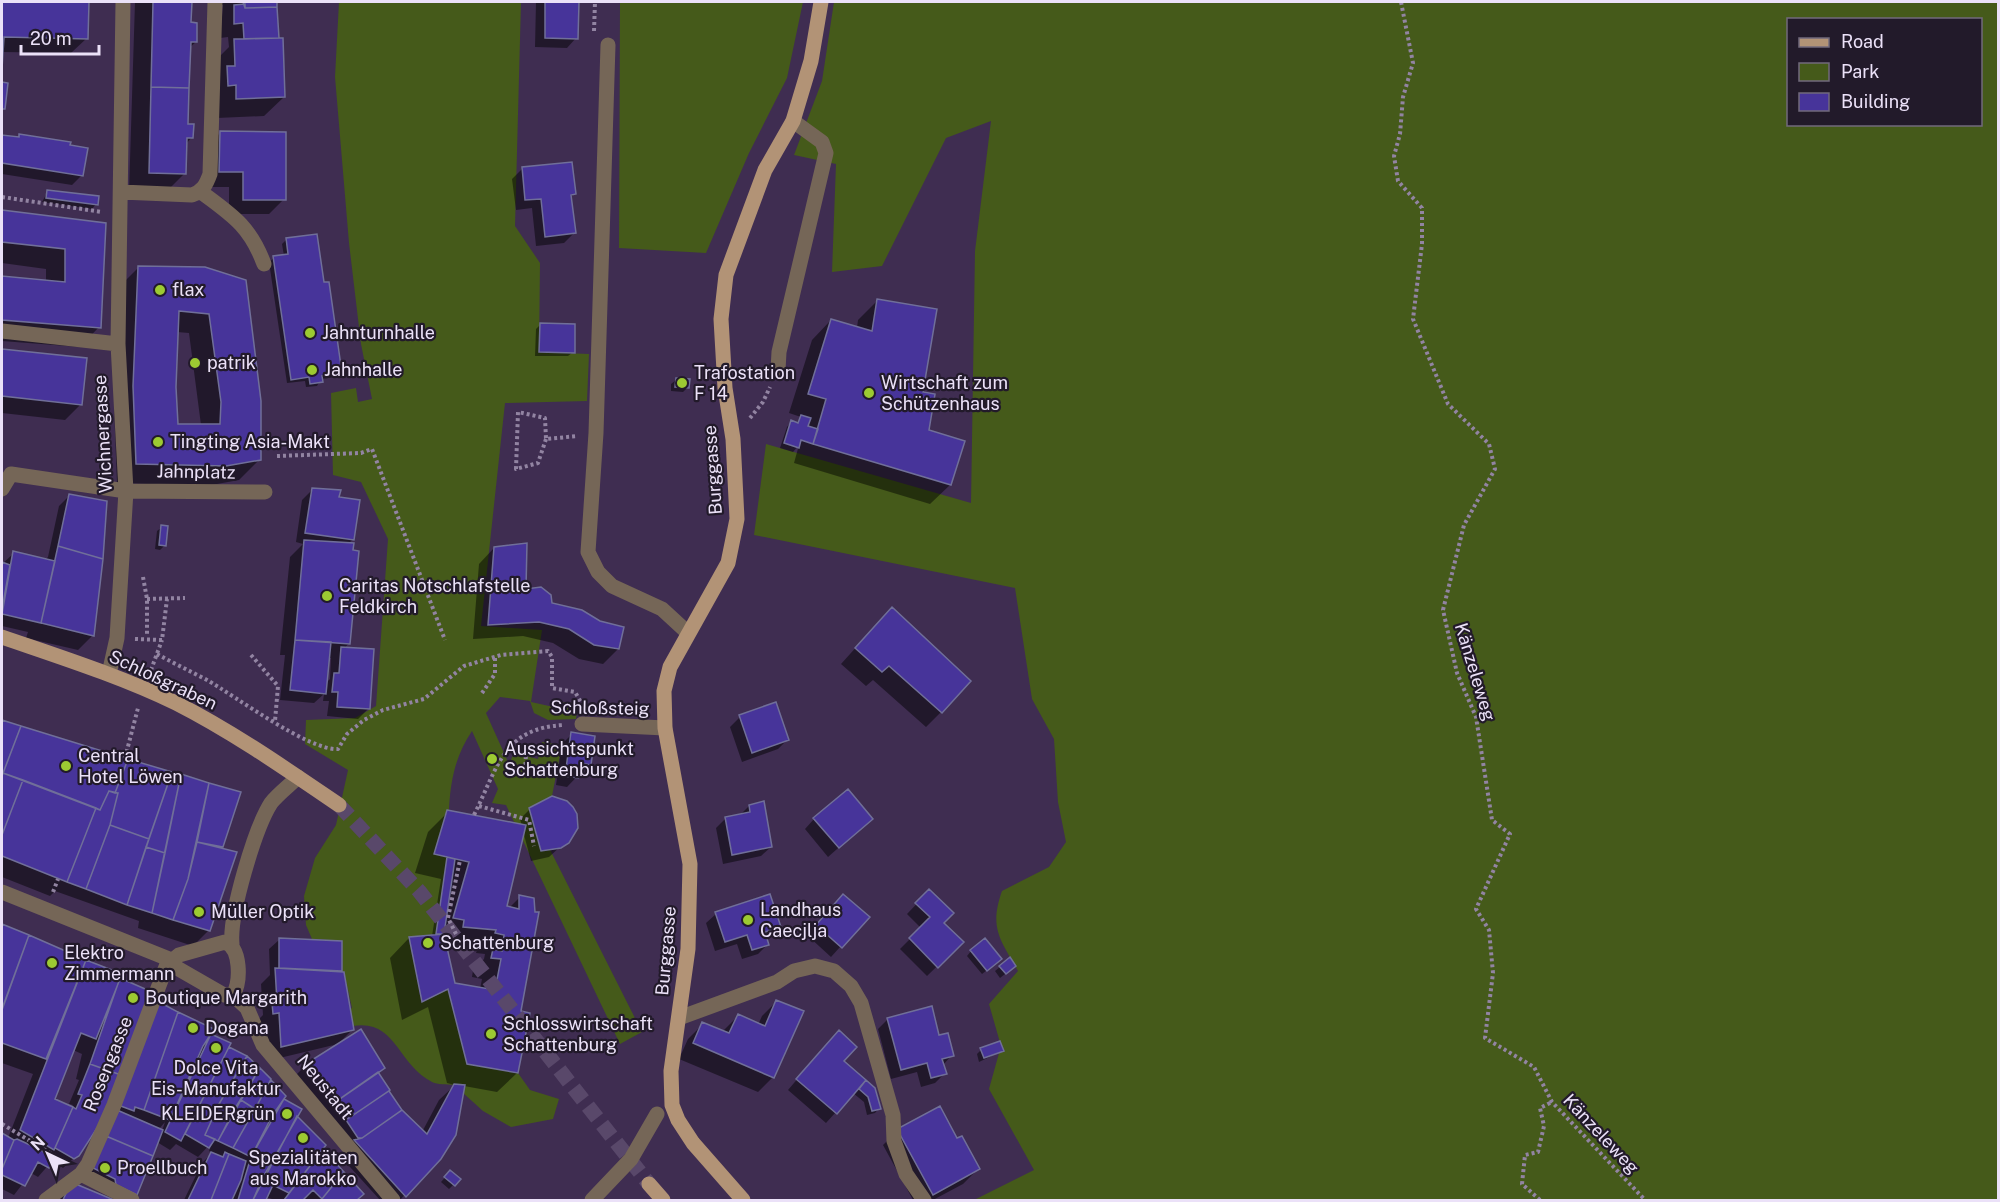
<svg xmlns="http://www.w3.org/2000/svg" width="2000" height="1202" viewBox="0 0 2000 1202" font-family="'Public Sans',sans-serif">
<rect width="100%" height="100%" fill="#3f2d51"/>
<!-- green -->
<path fill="#455a1a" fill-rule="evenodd" d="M339 2H521L515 226 540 263 539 352 589 354 587 401 505 403 481 626 542 630 531 702 558 708 564 702 573 703 577 712 576 719 548 720 534 713 530 701 500 697 486 713 509 764 514 753 538 759 542 742 562 745 552 796 529 808 642 1032 620 1044 506 805 492 803 498 789 472 731C445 771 450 810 447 856 446 882 440 909 436 934L409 937 421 1001 448 989 467 1064 518 1073 530 1090 559 1099 553 1119 511 1127 483 1111 462 1092 465 1085C455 1084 441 1086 432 1082 397 1064 396 1019 353 1026L349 1009 352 1008 344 972 342 971V941L312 939 306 925 304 896 315 858 336 825 348 770 305 744 306 720 355 718 376 706 388 539 361 482 333 475 331 393 356 388 358 402 372 399 361 344 349 243 335 77Z
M620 2H803L787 78 749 153 706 253 619 248Z
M834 2H1998V1200H974L1034 1170 989 1089 1001 1046 989 1004 1018 971C1000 939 989 928 1002 891L1049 867 1066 842 1058 802 1054 739 1032 699 1015 588 754 535 766 444 971 503 975 251 991 121 946 138 882 266 832 272 836 164 794 155 822 81ZM1788 20H1980V124H1788Z"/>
<!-- shadow -->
<path fill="#0007" fill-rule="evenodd" d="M2 2H87V38L71 53 2 52Z
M135 2H191L190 24 196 42 189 48 187 125 192 137 186 144 185 173 165 193 129 192Z
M215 2H276L284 97 264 116 217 118 215 61 229 47 228 37 220 38 223 5H215Z
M536 2H577L576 38 567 48 535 47Z
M220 133 284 199 269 214H229V187H205V148Z
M2 136 69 143 82 175 72 185 2 174Z
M522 169 574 194 570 198 574 233 564 243 536 246 532 208 516 210 512 179Z
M48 191 96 204 92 209 42 202Z
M2 211 104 225 99 327 80 347 2 341V276L46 281V269L2 263Z
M286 240 323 284 340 372 335 377 321 379 317 386 306 387 305 381 287 383 269 262 274 258 284 256 282 244Z
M139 267 204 268 259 460 239 480 206 486 117 483 114 406 119 287ZM177 332 189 333 201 425 176 426 174 387Z
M878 300 922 393 927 431 950 485 930 504 794 463 799 445 793 452 780 448 787 427 791 422 796 424 801 417 789 413 812 340 831 320 857 328 858 320Z
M540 325 573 352 568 356H535L536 329Z
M2 350 85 359 80 405 65 420 2 413Z
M676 380 688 387 683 392 671 391V384Z
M312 490 338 499 353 539 348 544 349 643 344 649 368 709 358 719 327 716 329 701H323L324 694 314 703 280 700 285 655H280L290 557 303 544 296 542 302 500ZM328 658H331L330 679 325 684Z
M69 496 93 635 78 650 26 638 28 632 2 626V564L14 553 45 560 48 557 59 506Z
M162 527 165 545 160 550 155 549 157 531Z
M494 548 525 590 551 604 618 649 603 664 579 659 553 643 523 636 473 639 479 564Z
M877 624 941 712 926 727 873 680 866 686 841 664Z
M776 704 788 739 778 749 742 762 730 727 740 717Z
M2 721 239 793 219 849 235 853 208 931 193 946 138 928 139 921 55 891 50 896 2 877Z
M572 734 589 764 567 787 556 785 562 744Z
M749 806 771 847 761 856 723 864 716 828 726 818 740 815Z
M530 809 574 834 549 857 531 861 523 831 505 907 509 908 520 897 517 1073 497 1092 464 1086 448 1147 400 1200H380L340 1156 349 1148 295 1076 305 1066 361 1031 377 1073 401 1111 422 1132 439 1100 455 1085 447 1083 428 1007 402 1020 390 958 409 938 432 936 441 879 415 873 428 832 448 812 522 826 520 819ZM445 947 477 950 476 953 485 954 484 959 473 970 472 977 482 979 480 989 453 984Z
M814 819H871L828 857 805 829Z
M929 891 942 923 962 942 927 976 900 949 921 928 907 914Z
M834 906 867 917 831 957 808 936Z
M716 914 779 927 765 938 768 944 758 954 742 959 737 944 715 951 706 923Z
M2 926 120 975 118 979 150 993 77 1155 63 1168 52 1161 38 1177 31 1173 14 1195 2 1189V1135L8 1138 33 1074 2 1063ZM73 1050 82 1054 76 1079 79 1080 69 1104 73 1105 71 1108 53 1100Z
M279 940 343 973 353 1029 338 1044 267 1061 264 1027 258 1028V1020L263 1015 261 984 270 975 269 949Z
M971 951 996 963 982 974 967 956Z
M1000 967 1010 970 1000 978 995 971Z
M777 1001 773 1077 758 1092 679 1059 688 1039 703 1024 722 1032 738 1016 758 1025 762 1016Z
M888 1019 952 1055 943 1065 945 1073 935 1083 921 1087 917 1072 891 1079 878 1029Z
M208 1035 229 1044 227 1047 246 1057 284 1096 278 1105 284 1101 321 1149 362 1194 355 1200H275L266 1197 264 1200H184L202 1163 212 1153 209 1151 213 1141 198 1157 176 1144 170 1150 157 1142 136 1194 84 1178 110 1115ZM165 1122 162 1131 158 1130Z
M829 1042 842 1061 874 1089 879 1108 875 1113 867 1115 864 1102 853 1093 826 1123 788 1090Z
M981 1050 1002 1051 979 1062 977 1054Z
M898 1130 956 1140 978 1169 963 1184 933 1200H913L883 1145Z
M450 1172 459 1179 449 1189 441 1182Z
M71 1183 110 1200H55Z"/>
<!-- building -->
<path fill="#47349a" stroke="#706f99" stroke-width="1.5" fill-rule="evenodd" d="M2 2H89L88 39 4 37 2 69Z
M153 2H192L191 22 197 23V42H191L189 88 151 87Z
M243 2H277V7L245 8Z
M545 2H579L578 39 545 38Z
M245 4V8L277 7 279 38 244 39 243 23 234 24V5Z
M279 38H283L285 97 236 99V85L228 86 227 66H235L234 39Z
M2 82 8 83 5 109H2Z
M151 87 189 88 188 124H194L193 138H187L186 174 149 173Z
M220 131 286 132V200H243V172H219Z
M19 134 71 142 70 145 88 148 83 176 2 163V135L19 137Z
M572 162 576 194 571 195 576 233 545 237 541 199 525 200 522 167Z
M47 190 99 196 98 205 46 198Z
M2 210 106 223 101 328 2 320V276L65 282V249L2 242Z
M317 234 324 282H329L342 373 322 376 323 382 310 384 309 377 291 380 273 256 288 254 286 238Z
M138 266 205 267 246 280 261 401V460L226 466 136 464 133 386ZM179 311 209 314 221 402 220 424H178L176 387Z
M877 299 937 309 923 392 935 394 929 430 965 441 951 485 813 444 826 399 808 394 831 319 872 331Z
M540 323 575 324V353L539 352Z
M2 349 87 358 82 405 2 396Z
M676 378 690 379 689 388 675 387Z
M801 415 811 418 808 426 818 429 813 444 801 440 799 448 784 443 791 420 798 423Z
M312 488 341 490 339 497 360 500 354 540 305 533Z
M69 494 107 501 103 559 58 546Z
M161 525 168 526 166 546 159 545Z
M304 540 354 543 353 550 359 551 350 644 295 640Z
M527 543 526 589 541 587 551 595 552 603 582 610 600 621 624 627 619 649 594 645 569 629 539 622 488 625 494 547Z
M58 546 103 559 94 636 41 623Z
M13 551 55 561 41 623 2 614Z
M2 562 10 565 2 609Z
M892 607 971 681 942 713 889 666 882 672 855 648Z
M295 640 331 642 326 694 290 690Z
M341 647 374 649 370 709 337 707 338 692H332L334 673H339Z
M776 702 789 740 752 753 739 715Z
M2 720 21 726 2 776Z
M21 726 128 759 115 793 109 791 100 810 3 773Z
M571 732 595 736 591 765 580 763 578 778 565 776Z
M128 759 172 772 149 839 110 825 118 793H115Z
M172 772 181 774 165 853 146 847Z
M3 773 23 780 2 835V776Z
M181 774 209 783 188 879 173 920 152 913Z
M23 780 96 808 67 882 2 856V835Z
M209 783 241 792 223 847 197 842Z
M848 789 873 819 839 848 813 818Z
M109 791 118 793 110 825 86 889 67 882 96 808 100 810Z
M552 796 567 801 573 807 577 814 578 828 569 843 561 848 541 851 529 808Z
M764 801 772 847 732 855 725 817 750 812 749 805Z
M447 810 526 825 507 906 519 909V895L534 898 535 912H539L521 1011 530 1013 518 1073 467 1064 448 989 422 1002 409 937 444 934 455 983 495 990 501 959 491 958 493 949 502 951 504 935 495 933 496 930 463 927 464 920 453 918 469 862 434 854Z
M110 825 149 839 127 905 86 889Z
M197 842 237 852 210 931 173 920 188 879Z
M146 847 165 853 152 913 127 905Z
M447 857 455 859 444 934H436Z
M929 889 954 913 944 923 964 942 938 968 909 938 930 917 915 903Z
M770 894 781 927 765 932 769 945 752 950 747 935 725 942 715 912Z
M843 894 870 917 842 948 816 925Z
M2 924 29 935 3 1006 2 1005Z
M29 935 86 960 46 1059 2 1043V1010Z
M279 938 342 941V971L279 968Z
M985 938 1002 959 987 971 970 950Z
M1010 957 1016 966 1006 974 999 966Z
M86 960 122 974 96 1039 81 1033 55 1099 73 1107 54 1150 20 1130Z
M275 968 344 972 354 1030 281 1047 279 1013 273 1014 272 1003 277 1002Z
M120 978 152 992 121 1075 90 1064Z
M776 1000 804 1011 774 1078 693 1043 702 1022 729 1033 738 1014 765 1026Z
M159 1002 178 1012 144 1110 135 1107 134 1111 118 1105Z
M932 1006 939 1035 948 1033 954 1056 942 1059 947 1074 931 1078 927 1063 901 1070 887 1018Z
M178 1012 214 1029 203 1046 170 1120 144 1110Z
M361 1029 385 1068 334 1103 304 1065Z
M839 1030 857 1047 844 1061 866 1080 837 1114 796 1079Z
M211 1034 231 1043 181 1141 165 1132Z
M1000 1041 1004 1051 984 1058 980 1048Z
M229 1047 247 1056 219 1104 205 1135 215 1139 209 1148 185 1134Z
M247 1056 260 1068 234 1110 219 1104Z
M90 1064 121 1075 101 1122 79 1156 74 1159 55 1148 73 1107 76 1109 82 1095 78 1094Z
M260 1068 271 1079 255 1109 241 1100Z
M378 1072 390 1090 346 1120 334 1103Z
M271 1080 286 1096 272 1116 255 1109Z
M866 1080 875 1088 881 1109 872 1111 868 1097 859 1089Z
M454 1084 465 1085 456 1135 441 1159 406 1197 354 1140 362 1138 402 1110 427 1134Z
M389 1091 402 1110 362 1138H358L346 1120Z
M284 1099 302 1109 263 1177 253 1200H238L251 1157Z
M241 1100 255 1109 233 1148 218 1141Z
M219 1104 234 1110 218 1141 205 1135Z
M940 1106 957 1138 962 1136 980 1169 933 1195 897 1129Z
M255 1109 272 1116 251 1157 233 1148Z
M117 1110 163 1130 153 1156 106 1136Z
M297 1116 326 1145 289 1193 273 1185 266 1200H253Z
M2 1133 14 1140 2 1169Z
M106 1136 153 1156 137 1195 116 1185 115 1179 93 1168Z
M17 1139 41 1150 54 1161 49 1168 38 1162 25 1186 2 1175V1169L14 1140Z
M323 1149 344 1172 322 1199 313 1190 303 1200H284Z
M211 1152 223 1157 225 1152 229 1154 211 1200H188Z
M229 1154 246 1161 241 1180 232 1200H211Z
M450 1170 461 1179 455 1186 444 1177Z
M344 1172 364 1194 357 1200H321Z
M71 1182 114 1200H63Z"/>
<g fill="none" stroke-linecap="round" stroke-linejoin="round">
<!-- major-tunnel -->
<path stroke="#59486a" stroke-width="15" stroke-dasharray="15 8" stroke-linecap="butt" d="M339 805 419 891 649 1184"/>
<!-- path -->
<path stroke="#9284a2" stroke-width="4" stroke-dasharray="3 3" stroke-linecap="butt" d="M1401 2 1413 63 1403 97 1400 134 1394 156 1398 181 1422 208V244L1413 319 1448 404 1489 444 1495 469 1464 525 1443 610 1457 673 1476 717 1492 820 1510 834 1476 909 1489 930 1493 973 1485 1038 1534 1067 1552 1102 1645 1200
M594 31 595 2
M2 197 102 212
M750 418 763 402 770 387
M546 439 538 463 516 469 518 412 545 418 546 439 578 436
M277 456 361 453 372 449 445 640
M143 577 147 599V634
M147 599 185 598
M135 639 162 640 167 599
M157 654C173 663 190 671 207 680 235 696 309 751 338 749L347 734 364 720 383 710 424 699 464 666 501 655 548 651 552 657V688L575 692 582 704
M251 655 278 686 275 721
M151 670 162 640
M482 693 495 674V656
M522 745 526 753 525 775
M125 758 138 708
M479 806 529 820 534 846
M474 815C498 767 503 728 564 725
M53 892 58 879
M456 934 448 918 460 860
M2 1124 65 1162
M1540 1200 1522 1184 1525 1155 1538 1152 1544 1126 1540 1108 1552 1102"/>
<!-- minor -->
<path stroke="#756657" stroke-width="15" d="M608 45 596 433 588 552 598 572 612 586 662 609 687 632
M121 192 192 195C203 191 206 185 210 174L215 2
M201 192C232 215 250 226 264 264
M2 331 118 344
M778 370 779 352 826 153 822 142 793 121
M2 489 11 474 126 491 265 492
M109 674 117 638 126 491 118 344 123 2
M582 724 665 728
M2 892 169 959 177 968 224 995H233L247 1008 263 1045 393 1200
M232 944C229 915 255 828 271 803 278 794 290 785 298 777
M173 960 179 955 225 942C241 948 241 981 233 995
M679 1018 777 982 794 971 815 966 834 971 851 986 861 1003 893 1115 894 1141 906 1174 924 1200
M81 1174 132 1200
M46 1200 81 1174 88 1164 114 1105 169 959
M592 1200 631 1159 657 1114"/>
<!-- major -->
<path stroke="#b29376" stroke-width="15" d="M2 637C60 657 120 676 176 703 233 732 286 769 339 805
M649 1184 663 1200
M743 1200 693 1143 678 1120 672 1105 671 1071 688 949 690 864 665 728 664 691 670 667 728 563 737 519 733 439 725 388 721 319 726 275 765 170 793 121 811 61 821 2"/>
</g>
<!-- markers -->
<g fill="#9cca32" stroke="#221a2a" stroke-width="2">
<circle cx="160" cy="290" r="6"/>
<circle cx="310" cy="333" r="6"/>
<circle cx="195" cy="363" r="6"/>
<circle cx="312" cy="370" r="6"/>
<circle cx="682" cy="383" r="6"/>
<circle cx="869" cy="393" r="6"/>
<circle cx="158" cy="442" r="6"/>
<circle cx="327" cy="596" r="6"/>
<circle cx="492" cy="759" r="6"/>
<circle cx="66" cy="766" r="6"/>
<circle cx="199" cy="912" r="6"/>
<circle cx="748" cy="920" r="6"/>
<circle cx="428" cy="943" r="6"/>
<circle cx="52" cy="963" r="6"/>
<circle cx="133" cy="998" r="6"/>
<circle cx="193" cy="1028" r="6"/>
<circle cx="491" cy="1034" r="6"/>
<circle cx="216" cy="1048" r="6"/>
<circle cx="287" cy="1114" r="6"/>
<circle cx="303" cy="1138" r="6"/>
<circle cx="105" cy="1168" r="6"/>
</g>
<g text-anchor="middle" stroke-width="4.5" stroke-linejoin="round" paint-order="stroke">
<!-- poi labels -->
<g font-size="18" fill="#ebe1f8" stroke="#221a2a" text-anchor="start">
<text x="172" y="296">flax</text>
<text x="322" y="339">Jahnturnhalle</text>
<text x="207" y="369">patrik</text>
<text x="324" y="376">Jahnhalle</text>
<text x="694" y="379">Trafostation<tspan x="694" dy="21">F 14</tspan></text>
<text x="881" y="389">Wirtschaft zum<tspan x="881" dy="21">Schützenhaus</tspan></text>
<text x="170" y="448">Tingting Asia-Makt</text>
<text x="339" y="592">Caritas Notschlafstelle<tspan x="339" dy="21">Feldkirch</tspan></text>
<text x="504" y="755">Aussichtspunkt<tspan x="504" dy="21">Schattenburg</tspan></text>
<text x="78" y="762">Central<tspan x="78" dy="21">Hotel Löwen</tspan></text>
<text x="760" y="916">Landhaus<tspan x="760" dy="21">Caecjlja</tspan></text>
<text x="211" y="918">Müller Optik</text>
<text x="440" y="949">Schattenburg</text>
<text x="64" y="959">Elektro<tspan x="64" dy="21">Zimmermann</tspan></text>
<text x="145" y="1004">Boutique Margarith</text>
<text x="503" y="1030">Schlosswirtschaft<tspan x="503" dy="21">Schattenburg</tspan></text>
<text x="205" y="1034">Dogana</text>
<text x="216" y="1074" text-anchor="middle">Dolce Vita<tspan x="216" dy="21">Eis-Manufaktur</tspan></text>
<text x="275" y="1120" text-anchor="end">KLEIDERgrün</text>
<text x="303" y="1164" text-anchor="middle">Spezialitäten<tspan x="303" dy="21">aus Marokko</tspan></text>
<text x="117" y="1174">Proellbuch</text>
</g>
<!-- street labels -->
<g font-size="18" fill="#ebe1f8" stroke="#221a2a">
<text transform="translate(103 434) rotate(-93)" y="6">Wichnergasse</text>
<text transform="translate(713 470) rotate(-94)" y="6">Burggasse</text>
<text transform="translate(196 472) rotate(1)" y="6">Jahnplatz</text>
<text transform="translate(1475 672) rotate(73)" y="6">Känzeleweg</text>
<text transform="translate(163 680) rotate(25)" y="6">Schloßgraben</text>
<text transform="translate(600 708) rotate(1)" y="6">Schloßsteig</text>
<text transform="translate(666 951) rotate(-85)" y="6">Burggasse</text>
<text transform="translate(108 1064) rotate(-68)" y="6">Rosengasse</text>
<text transform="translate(325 1087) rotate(51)" y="6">Neustadt</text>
<text transform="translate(1601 1134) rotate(47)" y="6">Känzeleweg</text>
</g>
</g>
<!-- border -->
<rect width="2000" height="1202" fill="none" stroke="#ebe1f8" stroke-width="6"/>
<!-- legend -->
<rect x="1787" y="18" width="195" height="108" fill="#221a2a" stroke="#726a7c" stroke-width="1.5"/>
<rect x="1799" y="38" width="30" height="9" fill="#b29376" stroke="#726a7c" stroke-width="1.5"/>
<text x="1841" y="48" font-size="18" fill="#ebe1f8">Road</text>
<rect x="1799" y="63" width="30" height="18" fill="#455a1a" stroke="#726a7c" stroke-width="1.5"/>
<text x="1841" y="78" font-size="18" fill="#ebe1f8">Park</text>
<rect x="1799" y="93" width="30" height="18" fill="#47349a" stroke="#726a7c" stroke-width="1.5"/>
<text x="1841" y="108" font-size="18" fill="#ebe1f8">Building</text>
<!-- north arrow -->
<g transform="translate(48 1154) rotate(316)" stroke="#221a2a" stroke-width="4.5" paint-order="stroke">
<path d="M0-4.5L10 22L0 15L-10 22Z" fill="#ebe1f8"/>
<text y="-9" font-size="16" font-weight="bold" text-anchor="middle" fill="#ebe1f8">N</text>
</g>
<!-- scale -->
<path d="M21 45v9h78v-9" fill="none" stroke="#ebe1f8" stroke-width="3"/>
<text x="30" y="45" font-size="18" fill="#ebe1f8" stroke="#221a2a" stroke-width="4.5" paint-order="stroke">20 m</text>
</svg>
